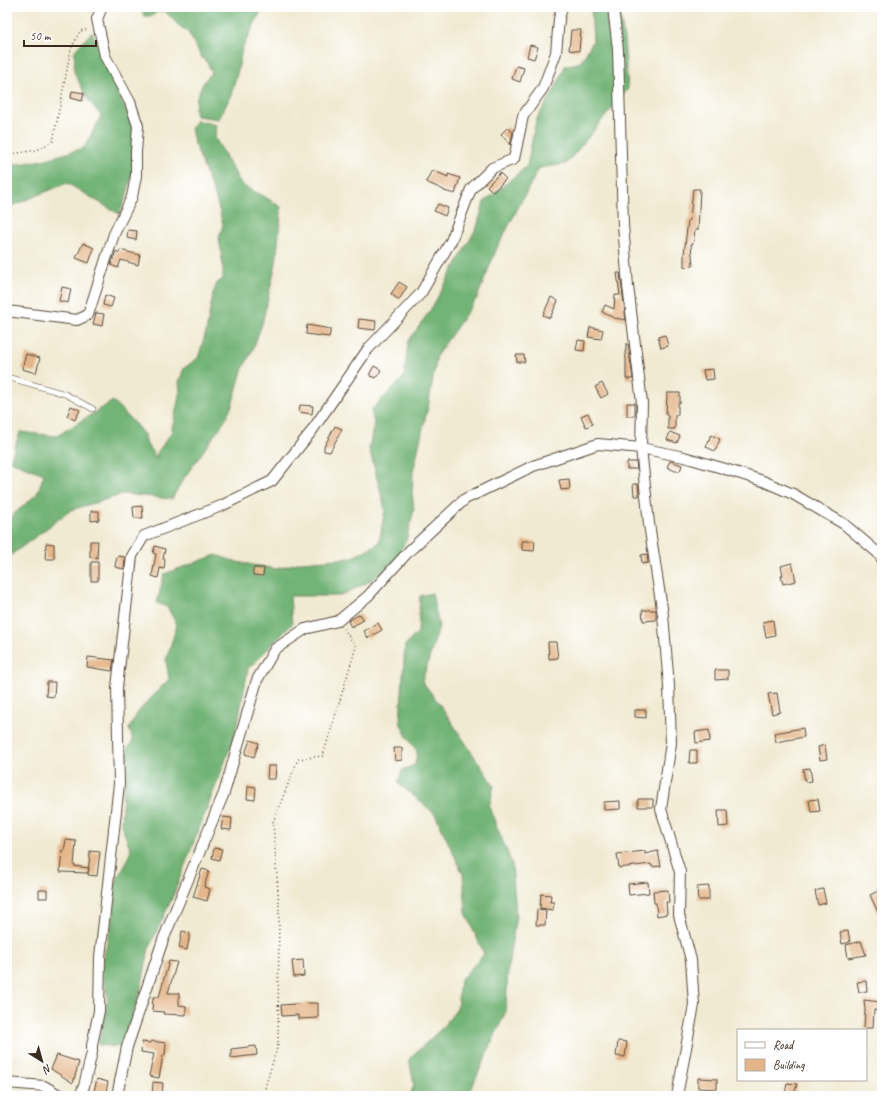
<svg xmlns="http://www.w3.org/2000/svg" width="889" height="1103" viewBox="0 0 889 1103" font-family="Caveat,sans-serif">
<rect width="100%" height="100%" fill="#fff"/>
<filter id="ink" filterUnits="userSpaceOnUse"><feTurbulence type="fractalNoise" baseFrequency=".025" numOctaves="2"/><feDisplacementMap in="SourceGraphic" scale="8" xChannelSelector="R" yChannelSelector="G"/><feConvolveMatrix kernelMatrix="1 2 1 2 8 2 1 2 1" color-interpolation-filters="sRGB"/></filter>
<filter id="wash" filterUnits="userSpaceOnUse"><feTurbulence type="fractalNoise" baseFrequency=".012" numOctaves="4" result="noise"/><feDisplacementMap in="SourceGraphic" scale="16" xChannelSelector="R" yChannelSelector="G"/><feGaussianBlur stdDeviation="0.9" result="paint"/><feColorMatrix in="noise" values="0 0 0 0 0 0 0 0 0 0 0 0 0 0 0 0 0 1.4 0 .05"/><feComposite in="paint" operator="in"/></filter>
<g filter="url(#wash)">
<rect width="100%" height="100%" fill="#f1ead2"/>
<!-- forest -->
<path fill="#72b376" stroke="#566e4a" d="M141 7H263L242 49 238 70 231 95 219 119 196 116C192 104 202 80 212 73L207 62 202 58 188 32 178 25 165 11H157L153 16H144Z
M591 7H619L624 39 628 89 566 164 539 168 497 248 477 298 437 355 429 402 413 472 412 491 414 510 406 541 392 564 370 581 340 596H290L292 624 248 669 239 717 233 741 173 896 149 948 141 989 121 1047 98 1045 108 997 101 969 115 907 112 888 126 864 131 850 121 825 123 794 128 760 127 750 133 740 129 729 138 712 169 679 166 660 177 625 167 607 157 603 164 574 216 555 237 562 276 569 301 562 351 558 379 543 385 509 369 448 374 424 371 410 404 377 408 342 431 309 477 227 484 202 527 166 536 120 556 87 565 66 581 62 593 41Z
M92 32 133 127 132 175 126 198 119 214 67 183 7 208V166L43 160 84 148 101 116 87 98 74 72 75 50Z
M196 120 216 125 215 138 240 182 245 187 262 195 281 207V214L276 263 262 324 253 349 242 371 232 405 226 419 182 481 172 499 124 494 71 510 7 558V520L37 494 44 474 10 461 20 432 57 436 113 401 136 425 145 436 147 445 157 458V453L171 433 180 392 179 382 184 368 198 358 206 332 213 294 217 283 223 279V267L219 238 223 225 217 202 194 142 191 129Z
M432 593 439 627 422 681 443 709 494 786 489 807 512 864 516 915 508 967 506 1011 468 1096H410L414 1084 409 1059 442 1028 457 1009 460 980 484 954 466 913 463 874 435 814 398 783 402 770 415 765 417 751 407 737 400 722 405 645 418 632 420 596Z"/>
<g id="blocks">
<!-- building -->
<path fill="#e4b588" d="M571 30H581L579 51 569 50Z
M530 45 538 47 534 59 527 57Z
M516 66 524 68 520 82 512 79Z
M72 91 84 93 82 101 71 98Z
M508 127 513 133 510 145 501 134Z
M432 170 448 177V174L460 178 455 194 444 191V190L426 182Z
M500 173 506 179 493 192 487 186Z
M693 189H700L698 230H695L693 244H691L693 266 684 267V254L688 220H690Z
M438 204 448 208 445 216 434 211Z
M128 230 137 231 136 240 127 238Z
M83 243 94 248 89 263 76 258Z
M120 250 140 255 138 265 121 260 118 268 111 265 116 251 119 253Z
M617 273H620L626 320 614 318 602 312 605 305 614 309 615 295H620Z
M399 282 407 287 399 300 391 294Z
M62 287 71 289 68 303 59 301Z
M105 295 114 298 111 307 103 305Z
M551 297 558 301 550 318 543 315Z
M96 313 104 314 102 326 93 324Z
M359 319 376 321 375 330 358 328Z
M307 325 331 329 329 337 306 334Z
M590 327 603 330 601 339 588 337Z
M665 335 668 346 661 348 658 337Z
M578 340 585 341 584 351 576 350Z
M626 344H628L633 379H626V359L625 351H626Z
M26 354 40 358 36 373 22 369Z
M516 355H524L525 362H517Z
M374 366 381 370 376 378 370 376V373Z
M713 369 714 379 705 380 703 370Z
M602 383 608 394 601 398 595 387Z
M667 393H680V403H678V415H675V429H668V415H666Z
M627 403H635V416H627Z
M300 405 313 406 312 414 299 412Z
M71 406 80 410 75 420 67 416Z
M588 413 593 424 586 427 581 416Z
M335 426 342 429 330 452 324 451V447Z
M670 432 680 436 677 443 667 440Z
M711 435 720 439 715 451 706 447Z
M670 461 682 465 680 471H675L667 467Z
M627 462H636L637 469H627Z
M569 479 570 489 561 490 559 480Z
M633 484H638L639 496H634Z
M142 506 143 518H134L133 507Z
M91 511H99V520L91 521Z
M90 541H98L97 558 90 557Z
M522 541H535L534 551 522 550Z
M46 543 54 544V559H45Z
M155 546 165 549 163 559H165L164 569 160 568 158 578 152 576 156 554 153 553Z
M647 554 648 563 642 564 641 555Z
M117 556 125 557 124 569 115 567Z
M91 562H98V581H91Z
M792 563 796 581 783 584 781 576 783 575 781 566Z
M253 568H264L263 576 253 575Z
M642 610H656V620L643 621Z
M360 614 364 620 351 627 348 621Z
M773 620 775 635 766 637 763 622Z
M378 623 382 630 368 638 364 631Z
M548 642H556L558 658 549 659Z
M88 657 114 660 112 671 87 667Z
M715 670H728V679L715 680Z
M47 682H55L54 697 46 696Z
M777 693 780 712 772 714 768 694Z
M635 710H646V718L635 717Z
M803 728 804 737 776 742 774 733Z
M709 730 710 741 696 743 695 732Z
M250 740 259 743 254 757 245 754Z
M825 745 827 759 820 760 818 747Z
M394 748H402V760L395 761Z
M690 750H697V763H689Z
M268 766H276L275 779H267Z
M810 768 812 781 805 782 803 769Z
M248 786 256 787 255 800 247 799Z
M638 799H653V807H638Z
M818 799 820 811 811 812 809 800Z
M620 801V809L604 810V802Z
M718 810H727L728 826 719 827Z
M223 817 232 818 231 830 221 829Z
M66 840 76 841 74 866 89 868 88 873 60 872 62 850 64 851Z
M214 848 222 849 219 860 212 858Z
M90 851 100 852 97 876 88 875Z
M645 851V854L658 851 661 866 652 867 651 864 619 868 617 854Z
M202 869 209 871 204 887 210 889 207 901 193 897Z
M648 882 649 893 629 895 628 884Z
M709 886V900H698L697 887Z
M823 889 826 903 818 905 815 891Z
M39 890H47V898H39Z
M668 890 669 902H666L667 914 657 916 656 903H654L653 891Z
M878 891 879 894 882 893V921L870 895Z
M541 894 551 895 550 902H554L553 910 540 908Z
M537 909 546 910 545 925H536Z
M182 931 190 933 187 950 179 948Z
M848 931 850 942 842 944 840 932Z
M861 941 866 955 848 958 846 945Z
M303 960 304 976 294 977 292 961Z
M169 961 177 962 168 993H179V1005L186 1006V1015L163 1014 164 1012 152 1011 153 997H159Z
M866 981 867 991 859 992 857 982Z
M864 1000 881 1002 880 1011 874 1010 873 1028H864L865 1010Z
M309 1003H318V1018L298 1019V1015L282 1016 281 1005Z
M151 1041 166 1043 165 1055H163L159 1078 149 1076 154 1054 141 1052 142 1042 151 1043Z
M618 1041 627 1042 625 1057 616 1056Z
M256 1046 257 1055 231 1058V1049Z
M57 1055 79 1062 73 1083 51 1069Z
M698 1078 717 1079V1089L698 1088Z
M97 1079 108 1082 105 1096 93 1095Z
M153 1082 163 1083 162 1096H152Z
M787 1083 797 1084 794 1096 785 1094Z"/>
</g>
</g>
<g filter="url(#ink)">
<use href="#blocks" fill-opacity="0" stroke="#564739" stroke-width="1"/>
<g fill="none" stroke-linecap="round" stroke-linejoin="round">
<defs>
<path id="lane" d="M7 377 65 394 93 409"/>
<path id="street" d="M613 7 618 50 623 225 628 286 642 403 641 448 649 524 663 615 669 686 671 743 661 809 680 872 679 915 691 960 694 1005 677 1096
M7 311 77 320 88 315 114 234 132 197 136 176V152L138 126 130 102 105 56 97 19 102 7
M7 1083 44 1086 61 1096
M80 1096 84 1086 92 1052V1045L99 1011 100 957 119 784 117 687 132 556 144 536 221 506 272 481 311 432 368 349 421 293 451 241 471 189 492 168 514 159 523 116 543 88 556 53 559 19 562 7
M117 1096 127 1047 163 940 224 793 257 680 275 649 305 629 338 621 368 596 409 551 465 499 533 466 598 444 641 448 684 457 722 468 763 481 793 494 844 524 878 553 882 559"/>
</defs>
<!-- lane casing -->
<use href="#lane" stroke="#564739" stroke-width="6"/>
<!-- street casing -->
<use href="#street" stroke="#564739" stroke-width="12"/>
<!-- path -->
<path stroke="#564739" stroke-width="1.5" stroke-dasharray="1 3" stroke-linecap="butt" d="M87 7 90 12
M7 155 37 150 53 141 71 49 80 31 89 29
M264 1096 266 1084 278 1045 279 905 273 822 298 759 323 756 356 647 344 629"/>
<!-- lane -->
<use href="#lane" stroke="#fff" stroke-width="5"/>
<!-- street -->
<use href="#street" stroke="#fff" stroke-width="10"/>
</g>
</g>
<!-- margin -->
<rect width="889" height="1103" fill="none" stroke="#fff" stroke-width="24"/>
<!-- legend -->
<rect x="737" y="1029" width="130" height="52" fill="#ffffff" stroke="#b1aaa5"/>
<rect x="745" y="1042" width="20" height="6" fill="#ffffff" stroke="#b1aaa5"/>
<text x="773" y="1049" font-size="12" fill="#3b2a1e">Road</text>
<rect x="745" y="1059" width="20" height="12" fill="#e4b588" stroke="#b1aaa5"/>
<text x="773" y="1069" font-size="12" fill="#3b2a1e">Building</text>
<!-- north arrow -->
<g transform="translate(42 1061) rotate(143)" stroke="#ffffff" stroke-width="3" paint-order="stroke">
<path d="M0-3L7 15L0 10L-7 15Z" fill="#3b2a1e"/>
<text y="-6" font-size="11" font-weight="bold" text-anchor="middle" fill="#3b2a1e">N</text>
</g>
<!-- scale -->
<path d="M24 40v6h72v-6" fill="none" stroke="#3b2a1e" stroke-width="2"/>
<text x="30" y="40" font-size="12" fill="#3b2a1e" stroke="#ffffff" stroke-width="3" paint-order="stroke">50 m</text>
</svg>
